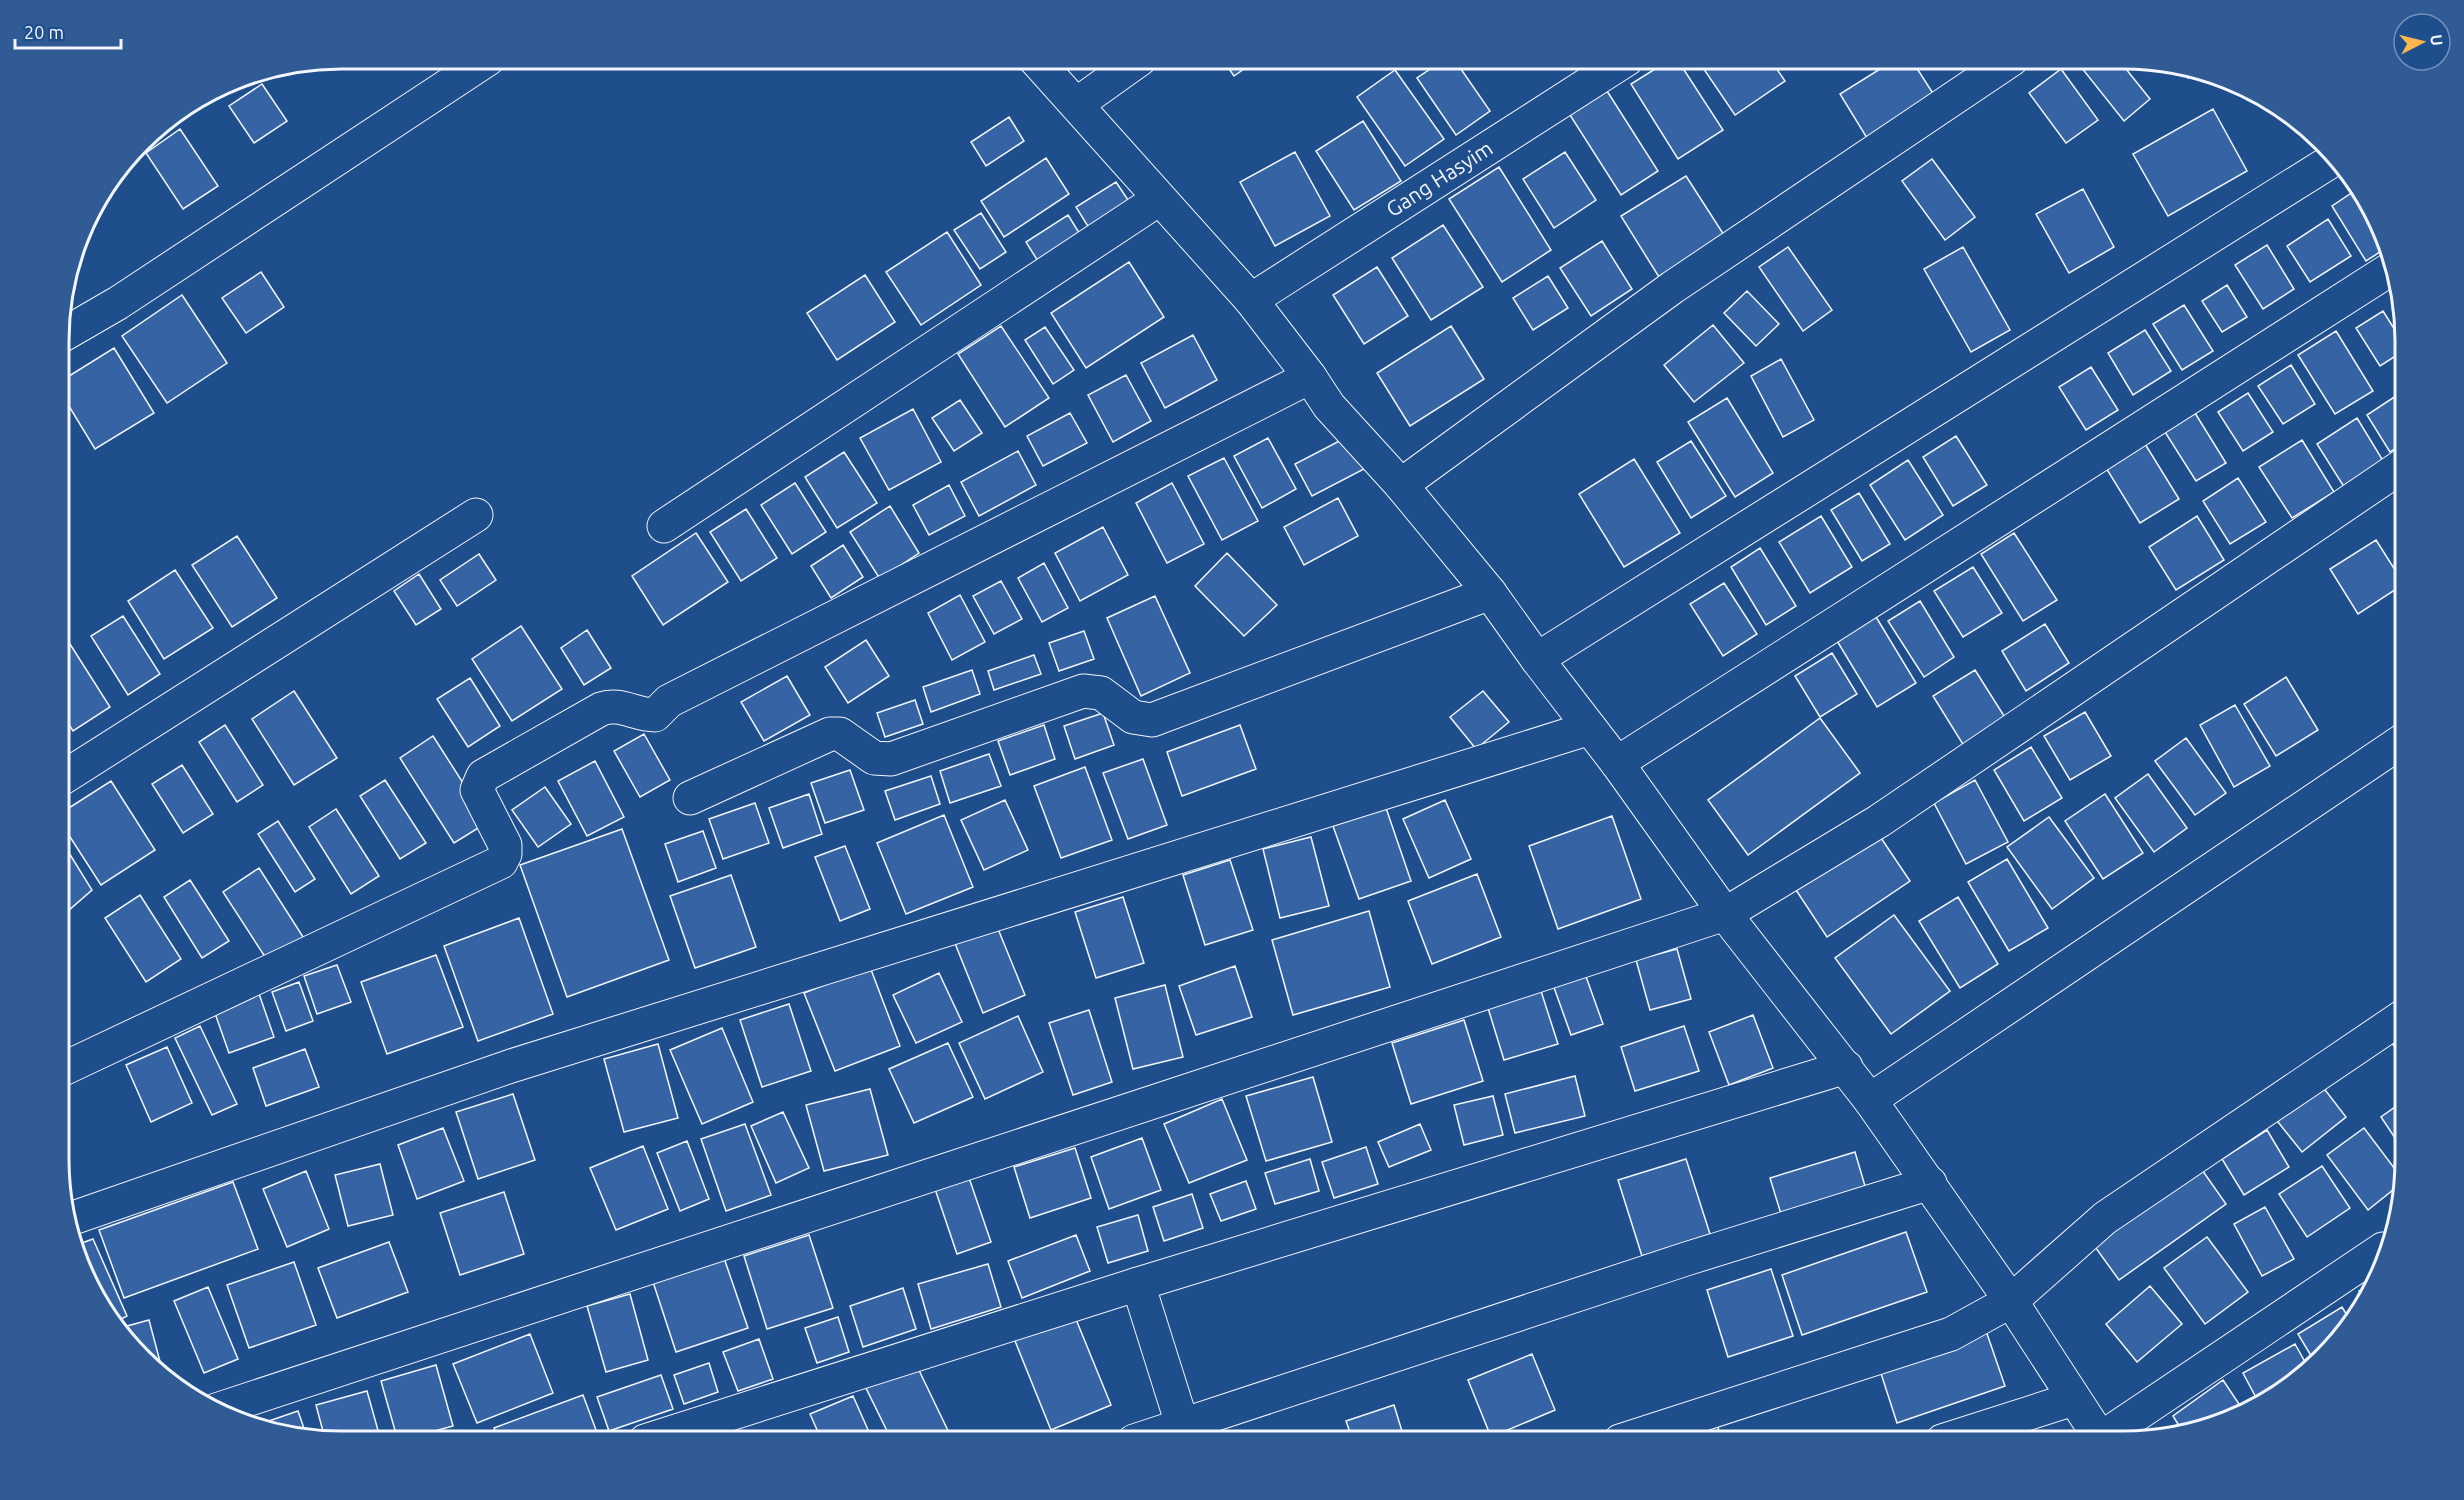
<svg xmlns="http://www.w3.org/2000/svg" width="2464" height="1500" viewBox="0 0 2464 1500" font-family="Ubuntu,sans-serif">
<rect width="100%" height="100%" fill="#1f4e8c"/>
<!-- building -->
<path fill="#3563a3" stroke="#f2f6ff" stroke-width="1.5" d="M1222 59H1258L1234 76Z
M1445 59H1454L1490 111 1456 135 1417 78Z
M1671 59H1677L1723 130 1678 159 1631 84Z
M1697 59H1770L1785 81 1735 115Z
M1793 59H1813L1799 68Z
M1896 59H1911L1934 95 1867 138 1840 94Z
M2081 59H2118L2150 99 2124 121 2077 62Z
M2180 66 2196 68 2200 70 2188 78Z
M2061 69 2098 120 2066 143 2029 93Z
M1395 70 1444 139 1405 166 1357 97Z
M262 84 287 121 254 143 229 106Z
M1607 91 1658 171 1621 195 1570 115Z
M2213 109 2247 171 2168 216 2133 154Z
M1009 117 1024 141 986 166 971 142Z
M1363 121 1401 181 1354 210 1316 151Z
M180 129 218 186 183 209 146 153Z
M1295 152 1330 216 1275 246 1240 182Z
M1565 152 1596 200 1554 228 1523 179Z
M1046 158 1069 194 1004 237 981 201Z
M1932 159 1975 217 1945 240 1902 181Z
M1499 167 1551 250 1502 282 1449 199Z
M1686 176 1724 235 1659 277 1621 216Z
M1116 182 1130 203 1089 228 1076 207Z
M2359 188 2367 200 2383 250 2366 261 2332 206Z
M2083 189 2114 247 2069 273 2036 214Z
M981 213 1006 252 980 269 954 230Z
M1068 215 1083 239 1041 266 1026 242Z
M2328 219 2351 256 2310 282 2287 246Z
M1443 225 1483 287 1431 320 1392 258Z
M947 232 981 285 921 325 886 272Z
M1602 241 1632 289 1591 316 1560 268Z
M2267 245 2294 289 2263 309 2235 265Z
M1788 247 1832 310 1803 331 1759 267Z
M1963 247 2010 330 1971 352 1924 269Z
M1129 262 1164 317 1086 368 1051 313Z
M1377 267 1408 316 1364 344 1333 295Z
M261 272 284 307 246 333 222 298Z
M865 275 895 322 837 360 807 313Z
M1548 276 1568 308 1533 330 1513 298Z
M2227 285 2247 317 2222 332 2202 301Z
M1747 291 1779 324 1756 346 1724 313Z
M182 295 227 363 167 403 122 336Z
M2184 305 2213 351 2182 370 2153 324Z
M2383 311 2405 346V350L2380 366 2356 328Z
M1713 325 1744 363 1694 402 1664 365Z
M1001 326 1049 398 1005 427 958 354Z
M1451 326 1484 379 1410 426 1377 373Z
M1045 327 1074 370 1053 384 1025 340Z
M2145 330 2171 371 2133 395 2108 353Z
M2336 331 2373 391 2335 414 2298 355Z
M1193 335 1217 380 1165 408 1141 363Z
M114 348 154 413 95 449 61 393V381Z
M1781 359 1814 420 1783 437 1751 376Z
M2291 365 2315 404 2283 424 2258 386Z
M2091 367 2118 410 2086 430 2059 387Z
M1126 375 1151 421 1113 442 1088 395Z
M2405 390V443L2390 452 2367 415Z
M2248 393 2273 432 2243 451 2218 412Z
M1727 398 1773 473 1735 497 1688 422Z
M960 400 982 433 954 451 932 418Z
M913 409 941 462 889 490 860 438Z
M1070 413 1087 443 1043 466 1027 436Z
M2195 413 2226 463 2196 481 2165 432Z
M2357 418 2385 464 2346 490 2317 444Z
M1956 436 1987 485 1953 506 1923 457Z
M1347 437 1364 469 1312 496 1295 464Z
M1268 438 1296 489 1262 508 1234 456Z
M2142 439 2179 499 2140 523 2103 463Z
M2302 440 2334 492 2292 518 2259 467Z
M1691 441 1726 496 1691 518 1657 462Z
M1018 451 1036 485 979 516 961 482Z
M844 452 877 503 837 528 805 477Z
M1224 458 1258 521 1222 540 1188 476Z
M1634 459 1680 533 1624 567 1579 494Z
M1908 460 1943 515 1905 540 1870 485Z
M2238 478 2266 522 2230 544 2203 501Z
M795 483 826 532 792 554 761 505Z
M1172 483 1204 544 1167 563 1136 503Z
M949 485 965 516 929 535 913 505Z
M1859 493 1890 544 1862 561 1831 510Z
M1338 498 1358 536 1304 565 1284 527Z
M890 506 919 553 880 579 850 532Z
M746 509 777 558 741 581 710 532Z
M1821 516 1852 567 1810 593 1779 542Z
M2197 516 2224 560 2176 590 2149 547Z
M1103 527 1128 575 1080 601 1055 553Z
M696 533 728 582 663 625 632 576Z
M2014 533 2057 600 2023 621 1981 554Z
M237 536 277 598 232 627 192 565Z
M2376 540 2404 584 2358 614 2330 569Z
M843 545 863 577 831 598 811 566Z
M1760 548 1796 606 1766 625 1731 567Z
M1227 553 1277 605 1244 636 1195 586Z
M479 554 496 580 457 606 440 580Z
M1044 563 1068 608 1042 622 1018 578Z
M1973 567 2002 613 1963 637 1934 591Z
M175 570 213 628 164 659 128 601Z
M419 574 441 609 416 625 394 591Z
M1001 581 1022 619 994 634 973 596Z
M1724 583 1757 634 1723 656 1690 604Z
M960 595 985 642 952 660 928 613Z
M1155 596 1190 673 1141 696 1107 618Z
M1920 601 1954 657 1924 677 1888 621Z
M1870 607 1916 683 1877 707 1831 631Z
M123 616 160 674 128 695 91 636Z
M2045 624 2069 663 2026 691 2002 651Z
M521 626 562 689 512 721 472 659Z
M587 630 611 668 584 685 561 648Z
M1084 631 1094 659 1059 671 1049 643Z
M63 633 110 707 73 731 61 712V634Z
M866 640 889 676 848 703 825 667Z
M1832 653 1857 694 1820 717 1795 676Z
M1034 655 1041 674 994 690 988 671Z
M972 670 980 694 931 712 923 687Z
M1975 670 2006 719 1964 746 1933 696Z
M787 676 810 715 764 741 741 702Z
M2286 677 2318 730 2276 756 2244 704Z
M470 678 500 726 468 747 437 699Z
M294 691 337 758 294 785 252 719Z
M1483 691 1509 722 1476 749 1450 717Z
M915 700 923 724 885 737 877 713Z
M2235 705 2270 766 2234 787 2200 725Z
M2085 712 2111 756 2070 780 2044 736Z
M1103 713 1114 745 1075 759 1064 726Z
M1820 718 1860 773 1748 855 1708 800Z
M225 725 263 785 237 802 199 742Z
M1044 725 1055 759 1010 775 998 741Z
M1240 725 1256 769 1182 796 1167 752Z
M644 734 670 780 640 797 614 751Z
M433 736 488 822 454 843 400 758Z
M2186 738 2226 793 2195 815 2155 761Z
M2031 747 2062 798 2024 821 1994 770Z
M989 754 1001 786 950 803 940 771Z
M1143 759 1167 825 1128 839 1103 773Z
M595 761 624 817 587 836 558 781Z
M182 765 213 814 183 833 152 784Z
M1085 767 1112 840 1061 858 1034 786Z
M850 770 864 810 825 823 811 783Z
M2148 774 2187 828 2154 852 2115 798Z
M931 776 940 804 895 820 885 791Z
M385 780 426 843 400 859 360 796Z
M1975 780 2008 842 1966 864 1934 803Z
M111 781 155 850 101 885 61 823V813Z
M545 787 571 824 538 847 512 810Z
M809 794 822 834 783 848 769 808Z
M2105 794 2143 853 2103 879 2065 821Z
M1005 800 1028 850 984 870 961 820Z
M1445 800 1471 859 1429 878 1403 819Z
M755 803 769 843 723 859 709 819Z
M1386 808 1411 881 1359 899 1333 826Z
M336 809 379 876 351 894 309 827Z
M944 815 973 887 906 914 877 843Z
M1612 816 1641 899 1558 929 1529 846Z
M2049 817 2094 878 2052 909 2007 847Z
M278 821 315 879 295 892 258 834Z
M622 829 669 960 567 997 520 865Z
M703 831 716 868 678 882 665 844Z
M1877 832 1910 881 1827 937 1794 887Z
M1311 837 1329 906 1280 918 1263 849Z
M61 840 92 890 61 917Z
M845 846 870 909 840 921 815 857Z
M2007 859 2048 928 2009 951 1968 882Z
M1230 860 1253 930 1205 945 1183 875Z
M259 868 305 940 269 963 223 892Z
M1477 874 1501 937 1432 964 1408 901Z
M731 875 756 947 695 968 670 896Z
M190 880 229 941 202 958 164 897Z
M140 895 181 959 146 982 105 918Z
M1123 897 1144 963 1096 978 1075 912Z
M1958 897 1998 964 1960 988 1919 921Z
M1369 911 1390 987 1293 1015 1272 940Z
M1894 915 1950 991 1891 1034 1835 958Z
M519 918 553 1014 478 1041 444 946Z
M996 924 1025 995 983 1013 954 941Z
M1677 949 1691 999 1650 1010 1636 960Z
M436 955 463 1027 387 1054 361 982Z
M337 965 351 1002 317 1014 304 976Z
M1235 966 1252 1017 1196 1035 1179 986Z
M870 967 900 1046 835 1071 804 993Z
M1584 971 1603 1024 1571 1035 1552 982Z
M939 973 962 1022 916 1043 893 995Z
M299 982 313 1021 286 1031 272 992Z
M256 985 274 1037 229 1053 211 1002Z
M1165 985 1183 1057 1133 1069 1115 998Z
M1541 991 1558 1044 1504 1060 1488 1008Z
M789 1004 811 1071 762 1087 740 1020Z
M1089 1010 1112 1082 1073 1095 1049 1023Z
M1753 1015 1773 1068 1729 1085 1709 1032Z
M1018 1016 1043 1072 985 1099 959 1043Z
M1464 1020 1483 1081 1411 1104 1392 1043Z
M200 1026 237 1104 212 1115 175 1038Z
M1684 1026 1699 1071 1635 1091 1621 1047Z
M722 1028 753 1102 702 1124 670 1050Z
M2405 1028V1059L2390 1041Z
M948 1043 973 1097 914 1123 889 1069Z
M658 1044 678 1118 624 1132 604 1059Z
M167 1047 192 1103 151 1122 126 1065Z
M305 1049 319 1087 266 1106 253 1068Z
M1575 1076 1585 1116 1515 1133 1505 1094Z
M1313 1077 1332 1142 1266 1161 1246 1096Z
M2319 1082 2346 1117 2302 1152 2274 1117Z
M870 1089 888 1155 824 1171 806 1105Z
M513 1094 535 1160 478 1179 456 1112Z
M1493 1096 1503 1135 1464 1145 1454 1105Z
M1222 1099 1247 1160 1189 1183 1164 1124Z
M2405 1100V1153L2381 1117Z
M783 1112 809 1168 776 1183 751 1126Z
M745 1124 771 1195 726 1211 701 1139Z
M1420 1124 1431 1150 1389 1167 1378 1142Z
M443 1128 464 1181 417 1199 398 1145Z
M2364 1128 2404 1181 2368 1210 2327 1155Z
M2267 1130 2289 1167 2244 1195 2222 1159Z
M1142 1138 1161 1190 1109 1209 1091 1157Z
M687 1141 709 1199 680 1211 657 1153Z
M643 1146 668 1209 616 1230 590 1168Z
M1366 1147 1378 1184 1334 1198 1322 1162Z
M1075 1148 1091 1198 1030 1218 1014 1167Z
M1855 1152 1865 1186 1781 1214 1770 1178Z
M1310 1159 1319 1191 1275 1204 1265 1173Z
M1686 1159 1710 1234 1642 1256 1618 1180Z
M380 1164 393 1215 348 1226 335 1175Z
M2322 1166 2350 1208 2307 1237 2279 1194Z
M2200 1167 2226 1204 2119 1280 2093 1244Z
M306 1171 329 1229 287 1247 263 1189Z
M967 1172 991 1242 957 1254 933 1183Z
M1246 1181 1256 1209 1221 1221 1210 1194Z
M233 1182 258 1249 124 1298 99 1230Z
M504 1192 524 1254 460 1275 440 1213Z
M1192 1194 1203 1228 1164 1241 1153 1207Z
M2265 1207 2294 1259 2262 1276 2234 1224Z
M1138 1215 1148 1251 1108 1263 1097 1227Z
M1906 1232 1927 1292 1802 1335 1782 1275Z
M809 1235 833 1308 767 1329 744 1256Z
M1076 1235 1090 1271 1022 1298 1008 1261Z
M2207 1237 2248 1292 2205 1324 2164 1268Z
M93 1239 127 1316 114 1323 106 1315 79 1244Z
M389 1242 408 1292 337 1318 318 1268Z
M724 1258 748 1328 676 1352 653 1282Z
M294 1262 316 1325 249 1348 227 1285Z
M988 1264 1001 1307 931 1329 918 1284Z
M1771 1269 1793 1336 1728 1357 1707 1290Z
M2372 1284 2367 1300 2366 1303 2359 1291Z
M2150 1286 2182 1324 2137 1362 2106 1324Z
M208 1287 238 1359 204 1373 174 1301Z
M903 1288 916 1329 863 1347 850 1306Z
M630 1294 648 1360 606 1372 587 1306Z
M2342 1307 2351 1322 2322 1359 2316 1364 2298 1334Z
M1073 1312 1111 1405 1051 1430 1013 1336Z
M838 1317 849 1352 817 1363 805 1328Z
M149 1320 162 1369 120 1328Z
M1984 1325 2005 1386 1897 1423 1877 1361Z
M530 1334 553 1393 477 1423 453 1364Z
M759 1339 773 1379 738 1391 723 1352Z
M2295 1344 2309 1369 2260 1405 2243 1373Z
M1532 1354 1555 1410 1491 1437 1468 1380Z
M915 1362 953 1441H892L865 1386Z
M709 1363 718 1392 684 1404 674 1375Z
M436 1365 453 1426 398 1441 381 1381Z
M661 1375 673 1409 609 1431 597 1397Z
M2223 1380 2243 1410 2181 1429 2173 1416Z
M367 1391 381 1441 325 1439 316 1405Z
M583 1395 596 1430 566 1441H499L494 1428Z
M853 1396 873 1441H822L810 1414Z
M1394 1405 1405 1441H1353L1346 1421Z
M298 1411 307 1437 268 1432 254 1426Z
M1716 1418 1721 1441H1641Z
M2022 1422 2029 1441H1969Z"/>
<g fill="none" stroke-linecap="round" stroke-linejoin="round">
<defs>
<g id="minor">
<path d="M1035 59 1251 300 1310 377 1329 406 1401 485 1490 593 1537 659 1617 763 1725 914 1870 1100 2011 1301 2102 1441"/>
<path d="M1077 104 1140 59"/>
<path id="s1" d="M1251 300 1627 59"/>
<path d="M61 336 118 303 488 59"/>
<path d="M1401 485 1673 287 2012 59"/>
<path d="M664 526 1159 199"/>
<path d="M1537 659 2336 158"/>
<path d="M1617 763 2389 270"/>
<path d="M61 779 476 515"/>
<path d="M690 798 830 734H840L874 758 891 759 1083 691 1101 693 1133 717 1152 720 1490 593"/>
<path d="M61 1070 501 862 505 854V845L477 790 483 776 601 709C620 702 635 715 655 715L669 701 1310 377"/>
<path d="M1870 1100 2405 739"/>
<path d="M70 1219 511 1066 1590 728"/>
<path d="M1138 1284 1846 1067"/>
<path d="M216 1410 1725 914 1879 821 2405 464"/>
<path d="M2100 1439 2383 1249"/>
<path d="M645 1441 1138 1284 1183 1427"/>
<path d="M1134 1441 1686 1259 1930 1183"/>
<path d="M1620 1441 1951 1334 2011 1301 2105 1218 2405 1015"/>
<path d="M1942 1441 2073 1399"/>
</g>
</defs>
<!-- minor casing -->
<use href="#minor" stroke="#f2f6ff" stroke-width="35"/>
<!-- minor -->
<use href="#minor" stroke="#1f4e8c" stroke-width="33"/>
</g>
<g text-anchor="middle" stroke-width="4.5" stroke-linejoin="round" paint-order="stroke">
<!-- street labels -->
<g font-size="21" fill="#f2f6ff" stroke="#1f4e8c">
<text dy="7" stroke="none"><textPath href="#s1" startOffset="224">Gang Hasyim</textPath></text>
</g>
</g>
<!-- crop -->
<path d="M0 0H2464V1500H0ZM341 69H2123A272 272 0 0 1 2395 341V1159A272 272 0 0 1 2123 1431H341A272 272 0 0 1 69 1159V341A272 272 0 0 1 341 69Z" fill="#305b95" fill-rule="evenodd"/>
<path fill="none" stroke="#f2f6ff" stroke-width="3" d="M341 69H2123A272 272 0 0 1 2395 341V1159A272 272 0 0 1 2123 1431H341A272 272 0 0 1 69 1159V341A272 272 0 0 1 341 69Z"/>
<!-- north arrow -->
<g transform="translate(2422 42) rotate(83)"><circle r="28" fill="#1f4e8c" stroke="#7391ba" stroke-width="1.5"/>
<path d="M0-4.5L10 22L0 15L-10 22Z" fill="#ffb74d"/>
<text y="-9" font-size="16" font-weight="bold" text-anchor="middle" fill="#f2f6ff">U</text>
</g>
<!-- scale -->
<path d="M15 39v9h106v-9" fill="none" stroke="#f2f6ff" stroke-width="3"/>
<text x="24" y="39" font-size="18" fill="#f2f6ff" stroke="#1f4e8c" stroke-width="4.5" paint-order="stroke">20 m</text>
</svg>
